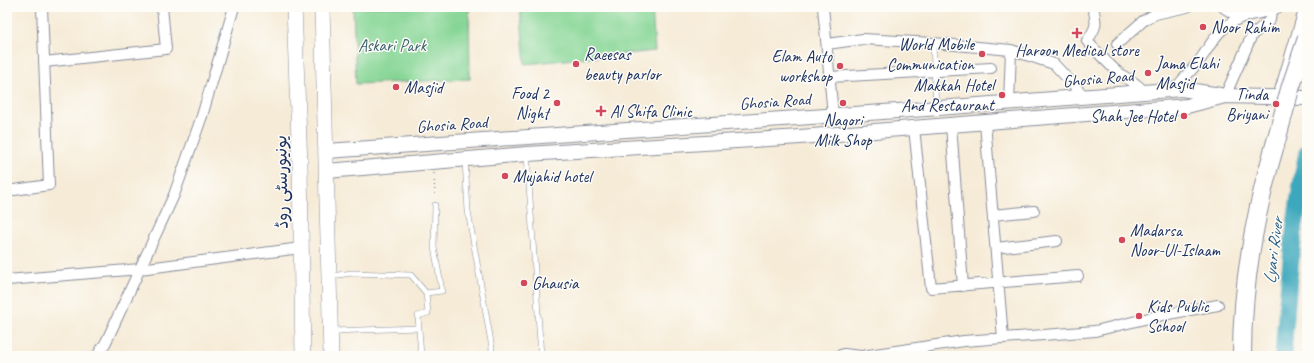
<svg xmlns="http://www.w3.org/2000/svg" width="1314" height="363" viewBox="0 0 1314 363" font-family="Caveat,'Playpen Sans Arabic',sans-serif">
<rect width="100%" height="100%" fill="#fdfcf7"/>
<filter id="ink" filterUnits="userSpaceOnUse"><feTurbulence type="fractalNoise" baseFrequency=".025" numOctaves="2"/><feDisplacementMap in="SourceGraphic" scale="8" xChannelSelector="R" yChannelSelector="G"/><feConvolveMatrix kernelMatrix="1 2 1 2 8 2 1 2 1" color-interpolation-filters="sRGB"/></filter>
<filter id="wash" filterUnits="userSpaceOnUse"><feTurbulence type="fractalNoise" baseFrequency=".012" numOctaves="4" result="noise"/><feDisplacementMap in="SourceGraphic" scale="16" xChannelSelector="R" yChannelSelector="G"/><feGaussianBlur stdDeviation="0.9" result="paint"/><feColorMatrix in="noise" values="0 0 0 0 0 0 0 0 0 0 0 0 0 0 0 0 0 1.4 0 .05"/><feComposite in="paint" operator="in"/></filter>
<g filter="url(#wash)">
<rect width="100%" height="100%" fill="#f6ebd7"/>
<!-- green -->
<path fill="#85d594" stroke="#508279" d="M353 7H469L470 79 356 84Z
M520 7H652L655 51 525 64Z"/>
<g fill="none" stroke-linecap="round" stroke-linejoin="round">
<!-- river -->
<path stroke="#3da8bd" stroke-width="17" d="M1283 356C1288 287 1293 219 1307 152"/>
</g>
</g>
<g filter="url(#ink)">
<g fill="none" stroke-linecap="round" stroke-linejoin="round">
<defs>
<path id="service" d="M933 43 936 108
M527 156 541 356
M465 160 468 211 492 348 491 355 487 356
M331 276 352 273 411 275 426 293 428 313 418 316 421 356
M426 293 442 291 434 247 435 205
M332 331 418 328
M491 355 504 356"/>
<path id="minor" d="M823 7 833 115
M1093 7C1097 24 1097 27 1087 41 1097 52 1107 63 1119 73 1128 80 1137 82 1144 92
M1223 7 1240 18
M827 44 863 39 933 43 1011 50 1054 64 1085 97
M1117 44 1143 21 1155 14 1187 7
M44 62 166 49 162 7
M830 77 991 68
M1175 90C1181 81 1188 74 1195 66 1211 48 1213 31 1238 19 1251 12 1266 15 1279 7
M1225 96 1252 35 1270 20 1271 12
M1278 97 1305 7
M1009 103 1011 50
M985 123 1003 338
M951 125 963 286
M914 128 931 288 1078 276
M7 191 49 185 42 7
M993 215 1034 211
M996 248 1057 241
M7 280 140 269 301 248
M97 356 106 342 174 195 202 116 234 7
M838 356 844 354 860 356
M862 356 964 341 1095 331 1157 316 1218 305"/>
<path id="secondary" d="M327 151 926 109 1182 89 1220 95
M327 171 527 154 800 137 1187 106 1225 96 1307 98"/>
<path id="primary" d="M294 7 300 166 303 356
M322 7 331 356"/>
<path id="motorway" d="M1242 356C1242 285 1255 212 1275 145"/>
</defs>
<!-- service casing -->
<use href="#service" stroke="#888d9a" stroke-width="6"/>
<!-- minor casing -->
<use href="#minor" stroke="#888d9a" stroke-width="12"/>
<!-- secondary casing -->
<use href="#secondary" stroke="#888d9a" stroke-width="16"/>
<!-- primary casing -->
<use href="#primary" stroke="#888d9a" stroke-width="16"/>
<!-- motorway casing -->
<use href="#motorway" stroke="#888d9a" stroke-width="20"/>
<!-- path -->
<path stroke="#888d9a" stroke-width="1.5" stroke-dasharray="1 3" stroke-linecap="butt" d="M434 173 435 197
M455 356 468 353 473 356"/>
<!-- service -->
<use href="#service" stroke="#fff" stroke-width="5"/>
<!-- minor -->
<use href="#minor" stroke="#fff" stroke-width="10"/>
<!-- secondary -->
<use href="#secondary" stroke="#fff" stroke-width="14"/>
<!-- primary -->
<use href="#primary" stroke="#fff" stroke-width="15"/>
<!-- motorway -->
<use href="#motorway" stroke="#fff" stroke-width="18"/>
<defs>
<path id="motorway-bridge" d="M1275 145 1290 89 1307 38"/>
</defs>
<!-- motorway-bridge casing -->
<use href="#motorway-bridge" stroke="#888d9a" stroke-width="20" stroke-linecap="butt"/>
<!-- motorway-bridge -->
<use href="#motorway-bridge" stroke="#fff" stroke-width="18"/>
</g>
</g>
<!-- markers -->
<g fill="#d1495b" stroke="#fdfcf7" stroke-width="1.5">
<circle cx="1203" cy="27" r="4"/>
<path d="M1075 27h4v4h4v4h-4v4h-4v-4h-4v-4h4z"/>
<circle cx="982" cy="54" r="4"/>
<circle cx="576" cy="64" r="4"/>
<circle cx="840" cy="66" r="4"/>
<circle cx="1148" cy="73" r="4"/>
<circle cx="396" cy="87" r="4"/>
<circle cx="1002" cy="95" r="4"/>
<circle cx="557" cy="103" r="4"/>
<circle cx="843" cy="103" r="4"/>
<circle cx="1276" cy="104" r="4"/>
<path d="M599 105h4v4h4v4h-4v4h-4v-4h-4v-4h4z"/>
<circle cx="1184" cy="116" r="4"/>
<circle cx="505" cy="176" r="4"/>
<circle cx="1122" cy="240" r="4"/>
<circle cx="524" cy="283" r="4"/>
<circle cx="1139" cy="316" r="4"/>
</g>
<g text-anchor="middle" stroke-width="3" stroke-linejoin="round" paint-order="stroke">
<!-- poi labels -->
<g font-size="17" fill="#1b2f5e" stroke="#fdfcf7" text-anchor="start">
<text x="1211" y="33">Noor Rahim</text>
<text x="974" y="50" text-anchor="end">World Mobile<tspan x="974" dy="20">Communication</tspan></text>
<text x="1077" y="56" text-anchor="middle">Haroon Medical store</text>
<text x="584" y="60">Raeesas<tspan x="584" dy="20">beauty parlor</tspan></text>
<text x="832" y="62" text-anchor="end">Elam Auto<tspan x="832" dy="20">workshop</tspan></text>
<text x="1156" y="69">Jama Elahi<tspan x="1156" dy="20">Masjid</tspan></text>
<text x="994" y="91" text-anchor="end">Makkah Hotel<tspan x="994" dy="20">And Restaurant</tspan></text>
<text x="404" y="93">Masjid</text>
<text x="549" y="99" text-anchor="end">Food 2<tspan x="549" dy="20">Night</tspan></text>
<text x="1268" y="100" text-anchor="end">Tinda<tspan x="1268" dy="20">Briyani</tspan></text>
<text x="610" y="117">Al Shifa Clinic</text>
<text x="1176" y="122" text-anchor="end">Shah Jee Hotel</text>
<text x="843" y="126" text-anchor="middle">Nagori<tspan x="843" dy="20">Milk Shop</tspan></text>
<text x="513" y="182">Mujahid hotel</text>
<text x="1130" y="236">Madarsa<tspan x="1130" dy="20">Noor-Ul-Islaam</tspan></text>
<text x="532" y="289">Ghausia</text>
<text x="1147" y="312">Kids Public<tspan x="1147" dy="20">School</tspan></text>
</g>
<!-- park labels -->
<g font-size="17" fill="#3b616e" stroke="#fdfcf7">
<text x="392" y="51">Askari Park</text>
</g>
<!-- street labels -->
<g font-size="17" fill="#1b2f5e" stroke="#fdfcf7">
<text transform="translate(1098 78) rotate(-5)" y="6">Ghosia Road</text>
<text transform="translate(775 101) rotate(-4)" y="6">Ghosia Road</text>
<text transform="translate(452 124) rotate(-4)" y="6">Ghosia Road</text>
<text transform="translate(281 182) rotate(-91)" y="6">یونیورسٹی روڈ</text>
</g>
<!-- water labels -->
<g font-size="18" font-style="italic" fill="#295f84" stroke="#fdfcf7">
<text transform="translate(1273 251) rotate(-83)" y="6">Lyari River</text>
</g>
</g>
<!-- margin -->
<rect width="1314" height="363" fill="none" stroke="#fdfcf7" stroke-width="24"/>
</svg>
